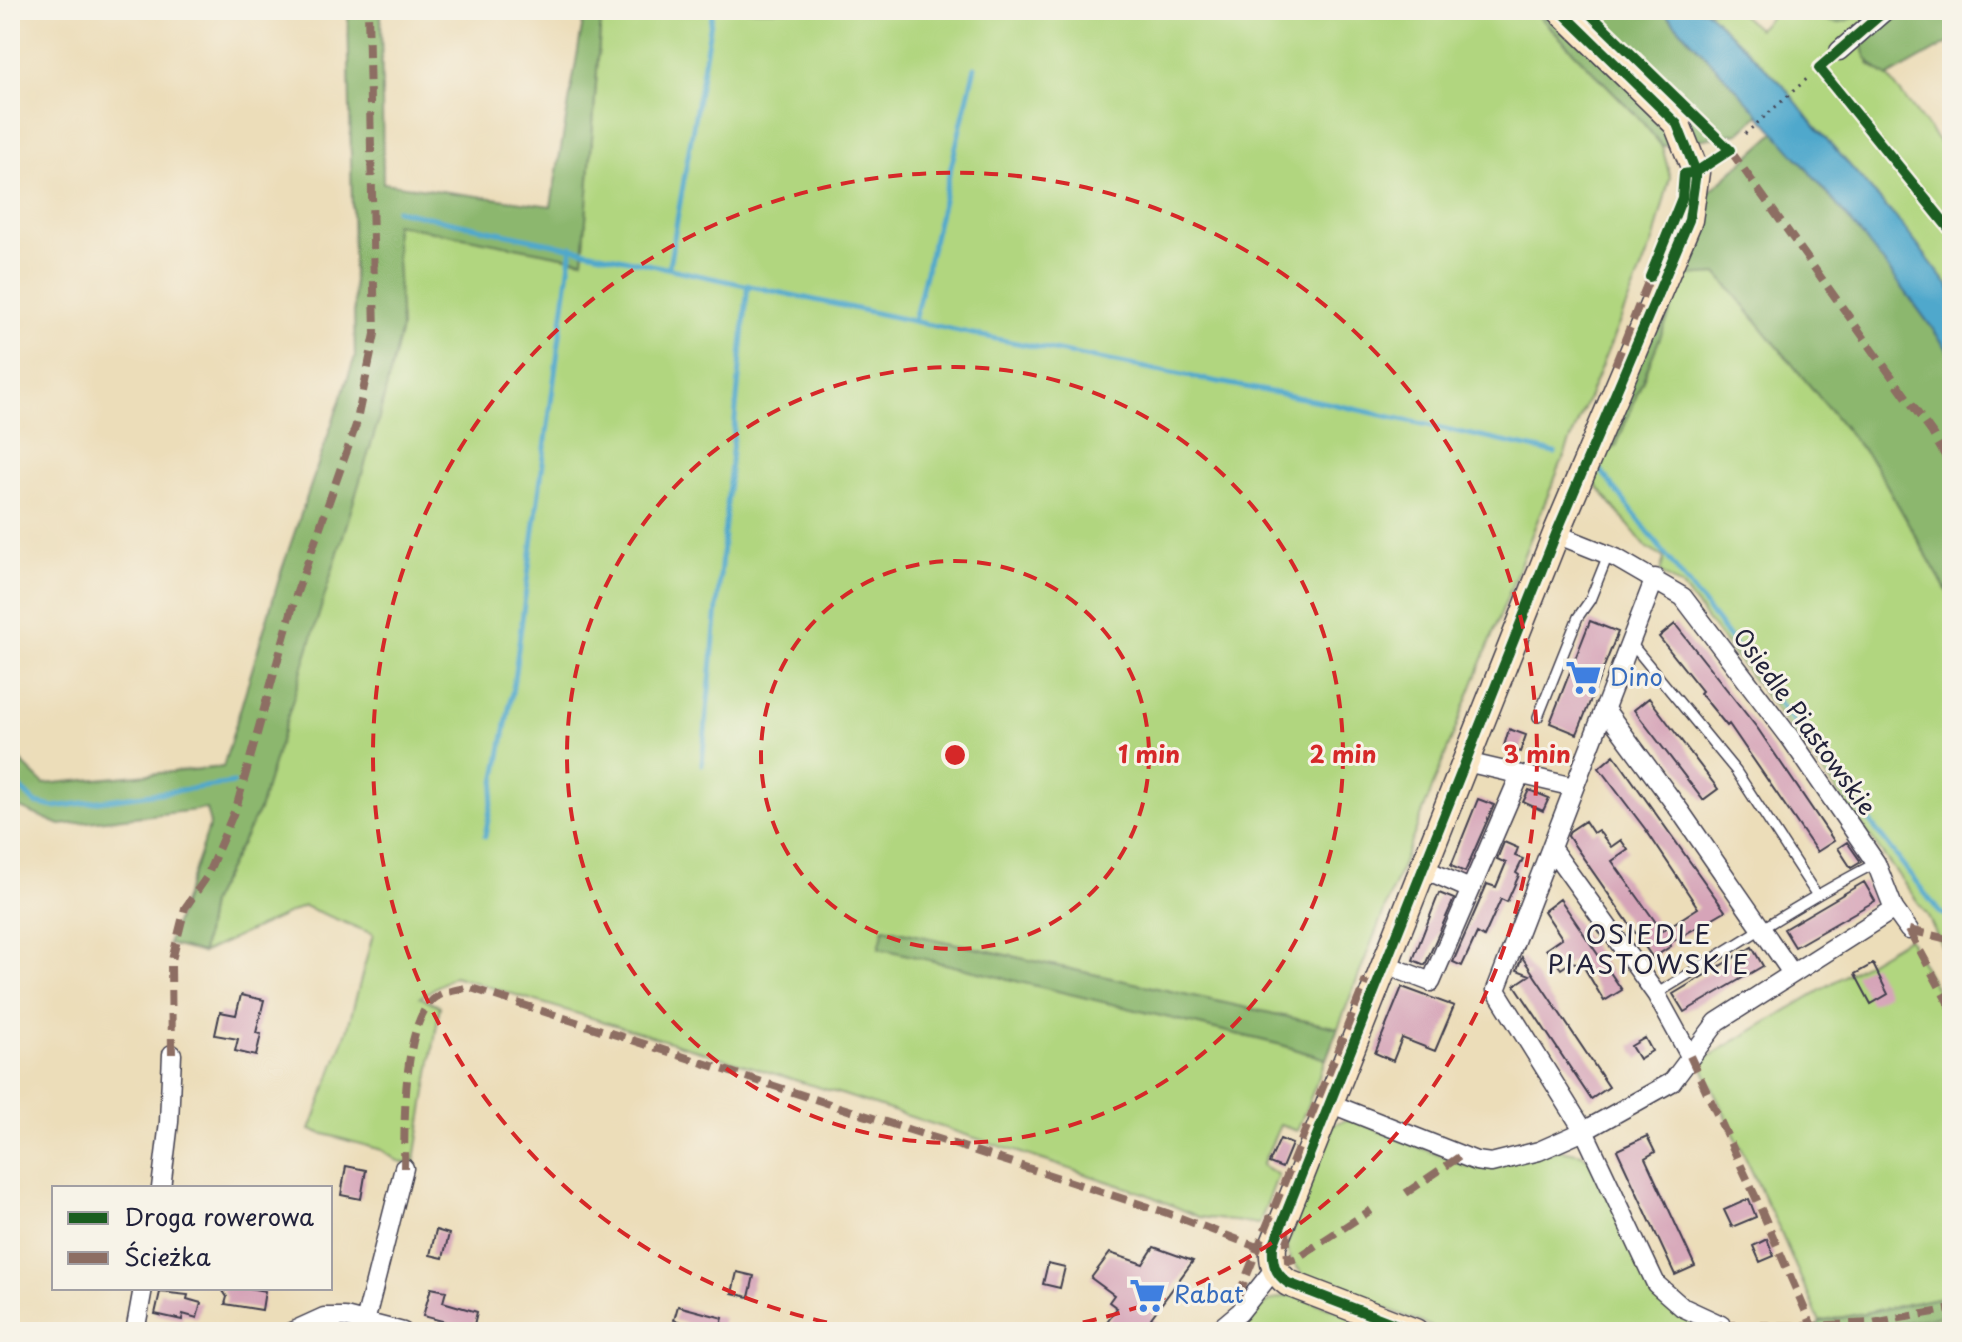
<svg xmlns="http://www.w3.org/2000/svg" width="1962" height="1342" viewBox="0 0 1962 1342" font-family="'Playpen Sans',sans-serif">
<rect width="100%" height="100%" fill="#f7f3e8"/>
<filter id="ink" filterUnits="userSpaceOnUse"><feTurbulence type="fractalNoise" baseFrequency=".0125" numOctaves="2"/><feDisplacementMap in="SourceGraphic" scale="16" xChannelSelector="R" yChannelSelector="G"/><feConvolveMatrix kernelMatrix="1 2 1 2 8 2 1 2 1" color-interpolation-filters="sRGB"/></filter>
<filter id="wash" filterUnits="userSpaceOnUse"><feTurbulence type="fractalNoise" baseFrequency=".006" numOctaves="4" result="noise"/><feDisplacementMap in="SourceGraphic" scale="32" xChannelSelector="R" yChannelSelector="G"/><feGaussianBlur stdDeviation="1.8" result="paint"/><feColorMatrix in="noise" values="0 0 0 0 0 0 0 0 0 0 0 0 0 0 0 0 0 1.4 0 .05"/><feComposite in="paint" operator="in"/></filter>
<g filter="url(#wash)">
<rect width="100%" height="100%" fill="#ecddb9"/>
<!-- green -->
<path fill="#b1d67f" stroke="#6a7c5d" stroke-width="2" d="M698 10H1533L1639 118 1662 146 1670 177 1654 239 1536 524 1338 1028 884 928 880 948 1282 1045 1326 1059 1297 1131 1280 1125 1262 1165 1278 1175 1259 1224 1199 1217 1146 1194 844 1095 454 976 420 997 440 1006 414 1166 396 1160 382 1150 310 1130 347 1031 373 934 304 906 202 953 210 903 259 810 401 329 394 223 583 260 601 17Z
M1706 10H1736L1758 29 1777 10H1788L1808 18 1870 12 1869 64 1888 77 1952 158V290L1901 224 1816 127 1782 84Z
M1718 274 1876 466 1952 600V1005L1946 956 1928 916 1820 768 1682 587 1660 572 1664 558 1647 548 1591 479 1599 455 1616 446 1685 275Z
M1908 938 1952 1018V1295L1820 1322 1781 1233 1700 1062Z
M1350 1119 1468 1167 1560 1150 1582 1154 1593 1162 1655 1296 1674 1309 1709 1325 1698 1332H1445L1305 1276 1290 1260 1287 1245 1333 1124Z
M1293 1295 1359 1318 1353 1332H1244C1256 1309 1267 1298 1293 1295Z
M1952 1314V1332H1832L1872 1328Z"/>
<!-- forest -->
<path fill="#8cb76e" stroke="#576c54" stroke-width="2" d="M348 10H381L383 183 551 206 585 10H698L601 17 583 260 395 224 401 329 378 422 259 810 210 903 202 953 168 944 210 824 206 809 60 825 18 807 10 798V751L44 784 223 767 282 569 355 357Z
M1533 10H1662L1760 114 1739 133 1662 146 1639 118Z
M1788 10H1952V41L1888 77C1856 56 1862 47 1869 13L1838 23 1808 18Z
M1776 132 1880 257 1952 356V600L1876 466 1718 274 1685 276 1616 446 1599 455 1700 200Z
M884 928 1338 1028 1326 1059 1282 1045 879 948Z
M1952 1295V1314L1872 1328 1814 1332 1820 1322Z"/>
<!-- water -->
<path fill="#4fa8cc" stroke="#386584" stroke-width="2" d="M1662 10H1706L1782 84 1816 127 1901 224 1952 290V356C1865 231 1767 118 1662 10Z"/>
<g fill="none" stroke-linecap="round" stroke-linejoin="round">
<!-- stream -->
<path stroke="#4fa8cc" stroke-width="5" d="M396 210 1001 340 1323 402 1555 453
M669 267 713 10
M914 321 975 67
M1599 468 1940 913 1952 917
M702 764 748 284
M10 777 35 803 54 807 234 783
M485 836 513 687 572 246"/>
</g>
<g id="blocks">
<!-- building -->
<path fill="#d6a4b8" d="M1590 621 1618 632 1577 734 1550 723Z
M1675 624 1758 729 1834 841 1817 852 1729 724 1727 726 1700 693 1702 691 1659 637Z
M1649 698 1718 789 1703 800 1634 710Z
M1509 729 1526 735 1520 752 1504 746Z
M1614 755 1725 911 1670 943 1671 946 1653 958 1568 836 1570 831 1585 821 1593 833 1598 830 1611 847 1621 840 1628 850 1612 861 1662 931 1698 908 1646 830 1599 768Z
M1529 790 1549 798 1543 811 1523 802Z
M1478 799 1494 805 1465 872 1451 866Z
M1504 842 1518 848 1515 856 1523 859 1516 873 1519 875 1507 902 1501 899 1484 937 1477 933 1462 966 1453 962 1487 884 1496 887 1506 863 1497 859Z
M1847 842 1861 862 1851 868 1838 848Z
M1864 882 1875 901 1795 947 1784 929Z
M1439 893 1454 899 1425 965 1413 960Z
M1560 899 1622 990 1604 1001 1582 964 1571 962 1561 969 1546 949 1562 938 1544 911Z
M1752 947 1763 966 1684 1012 1673 994Z
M1522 957 1609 1087 1591 1099 1515 985 1530 975 1517 970Z
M1873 964 1888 994 1871 1004 1855 974Z
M1402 987 1454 1006 1435 1051 1402 1038 1393 1061 1375 1053Z
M241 995 264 1000 256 1033 261 1034 256 1056 235 1051 238 1039 215 1035 220 1012 236 1015Z
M1645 1038 1652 1051 1639 1059 1631 1046Z
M1647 1136 1655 1152 1645 1158 1695 1266 1675 1275 1617 1150Z
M1280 1139 1292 1144 1282 1168 1269 1163Z
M346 1166 366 1170 361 1199 341 1195Z
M1749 1199 1756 1217 1732 1227 1724 1210Z
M436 1230 449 1234 443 1258 430 1255Z
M1767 1239 1774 1256 1760 1262 1753 1246Z
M1154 1247 1193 1261 1151 1318 1159 1324 1152 1332H1099L1117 1308 1109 1302 1114 1295 1091 1278 1110 1253 1143 1264Z
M1048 1263 1065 1267 1060 1288 1043 1284Z
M737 1272 754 1276 749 1297 732 1293Z
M221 1288H249L265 1291 262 1310 225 1304 227 1297Z
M431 1288 446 1291 443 1302 477 1312 473 1329 423 1316Z
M160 1292 188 1295 187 1299 201 1303 197 1318 183 1314 182 1320 155 1314Z
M678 1306 723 1318 719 1332 674 1320Z"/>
</g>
</g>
<g filter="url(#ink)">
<use href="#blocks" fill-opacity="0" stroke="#403e4e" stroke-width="2"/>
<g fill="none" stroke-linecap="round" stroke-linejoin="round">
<defs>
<path id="lane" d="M1630 642 1736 771 1816 894
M1538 717 1578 617 1590 600 1608 555
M1656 994C1729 950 1800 902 1876 863"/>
<path id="street" d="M1839 51 1886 10
M1556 534 1616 558 1683 597 1791 739 1876 863 1894 909 1909 930
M1655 578 1496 990 1584 1131 1656 1284 1682 1307 1721 1325
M1604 708 1680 811 1792 973
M1466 762 1574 787
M1551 848 1656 994 1690 1056
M1424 869 1470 889
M1384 964 1431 982 1520 775
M1329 1103 1476 1161 1491 1163 1539 1151 1584 1131 1672 1082 1717 1022 1894 909
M161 1188 169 1122 172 1054
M365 1322 404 1168
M135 1332 143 1288
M291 1332 324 1317H345L403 1332
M1216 1332 1240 1312 1275 1268"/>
<path id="secondary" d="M1415 1332 1288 1283C1274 1273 1272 1262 1273 1246L1556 534 1689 220 1696 172 1677 124 1560 10"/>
</defs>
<!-- lane casing -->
<use href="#lane" stroke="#403e4e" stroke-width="12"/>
<!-- street casing -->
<use href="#street" stroke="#403e4e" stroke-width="21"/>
<!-- secondary casing -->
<use href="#secondary" stroke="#403e4e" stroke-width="29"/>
<!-- path -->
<path stroke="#403e4e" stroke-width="3" stroke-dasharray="2 6" stroke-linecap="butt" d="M1745 134 1809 77"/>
<!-- lane -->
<use href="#lane" stroke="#fff" stroke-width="9"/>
<!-- street -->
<use href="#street" stroke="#fff" stroke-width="18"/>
<!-- secondary -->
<use href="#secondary" stroke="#fbe6c4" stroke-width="26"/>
<!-- quiet -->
<path stroke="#8d6e63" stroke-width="8" stroke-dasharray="16 8" stroke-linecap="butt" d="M1730 150 1932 433 1952 468
M1615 365 1652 272
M1909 930 1952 1010
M1909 930 1952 940
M172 1054 171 964 185 908 206 878 237 805 296 595 356 425 375 334 368 10
M1690 1056 1756 1198 1812 1326
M404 1168C405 1129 401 1017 438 996 446 991 459 990 468 987L1167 1213 1265 1250
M1406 1193 1459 1157
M1286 1229 1288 1261 1297 1258 1371 1210
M1238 1297 1366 980
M1708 1332 1721 1325 1812 1326 1872 1323 1952 1309"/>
<defs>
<path id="cycleway" d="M1586 10 1730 150 1696 172 1684 174 1682 198 1650 277
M1886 10 1819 68 1952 232
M1415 1332 1288 1283C1274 1273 1272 1262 1273 1246L1556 534 1689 220 1696 172 1677 124 1560 10"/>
</defs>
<!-- cycleway casing -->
<use href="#cycleway" stroke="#f7f3e8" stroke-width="15"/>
<!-- cycleway -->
<use href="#cycleway" stroke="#1b5e20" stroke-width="10"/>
</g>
</g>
<!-- distance rings -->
<g fill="none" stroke="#d62828" stroke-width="4" stroke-dasharray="14 10">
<circle cx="955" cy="755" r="194"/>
<circle cx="955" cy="755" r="388"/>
<path d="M874 1331A582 582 0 1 1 1036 1331"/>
</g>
<!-- icons -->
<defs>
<symbol id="supermarket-bare" viewBox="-9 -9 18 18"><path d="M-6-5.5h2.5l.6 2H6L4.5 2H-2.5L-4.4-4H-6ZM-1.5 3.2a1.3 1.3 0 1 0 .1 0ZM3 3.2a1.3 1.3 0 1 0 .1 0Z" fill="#3f7fe0" stroke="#f7f3e8" stroke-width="2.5" paint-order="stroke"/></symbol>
</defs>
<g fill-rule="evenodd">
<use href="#supermarket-bare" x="1558" y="652" width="51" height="51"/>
<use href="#supermarket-bare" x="1122" y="1270" width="51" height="51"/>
</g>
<g text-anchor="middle" stroke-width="6" stroke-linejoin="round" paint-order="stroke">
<!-- shop labels -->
<g font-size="24" fill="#366cbe" stroke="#f7f3e8" text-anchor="start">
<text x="1610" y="686">Dino</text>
<text x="1174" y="1303">Rabat</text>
</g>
<!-- street labels -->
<g font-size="24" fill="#22223b" stroke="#f7f3e8">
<text transform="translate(1804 722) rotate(54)" y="8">Osiedle Piastowskie</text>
</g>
<!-- neighbourhood labels -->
<g font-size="26" letter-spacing="2" fill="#22223b" stroke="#f7f3e8">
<text x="1649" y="944">OSIEDLE<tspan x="1649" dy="30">PIASTOWSKIE</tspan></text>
</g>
</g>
<circle cx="955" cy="755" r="12" fill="#d62828" stroke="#f7f3e8" stroke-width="4"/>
<g font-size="24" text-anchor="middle" font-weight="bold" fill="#d62828" stroke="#f7f3e8" stroke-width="6" stroke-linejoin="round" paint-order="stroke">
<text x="1149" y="763">1 min</text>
<text x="1343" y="763">2 min</text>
<text x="1537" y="763">3 min</text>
</g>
<!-- margin -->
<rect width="1962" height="1342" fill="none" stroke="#f7f3e8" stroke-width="40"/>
<!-- legend -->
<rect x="52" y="1186" width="280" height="104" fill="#f7f3e8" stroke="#a29fa3" stroke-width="2"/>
<rect x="68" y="1212" width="40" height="12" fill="#1b5e20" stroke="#a29fa3" stroke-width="2"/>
<text x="124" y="1226" font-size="24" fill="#22223b">Droga rowerowa</text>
<rect x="68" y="1252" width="40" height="12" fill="#8d6e63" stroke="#a29fa3" stroke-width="2"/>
<text x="124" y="1266" font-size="24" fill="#22223b">Ścieżka</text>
</svg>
